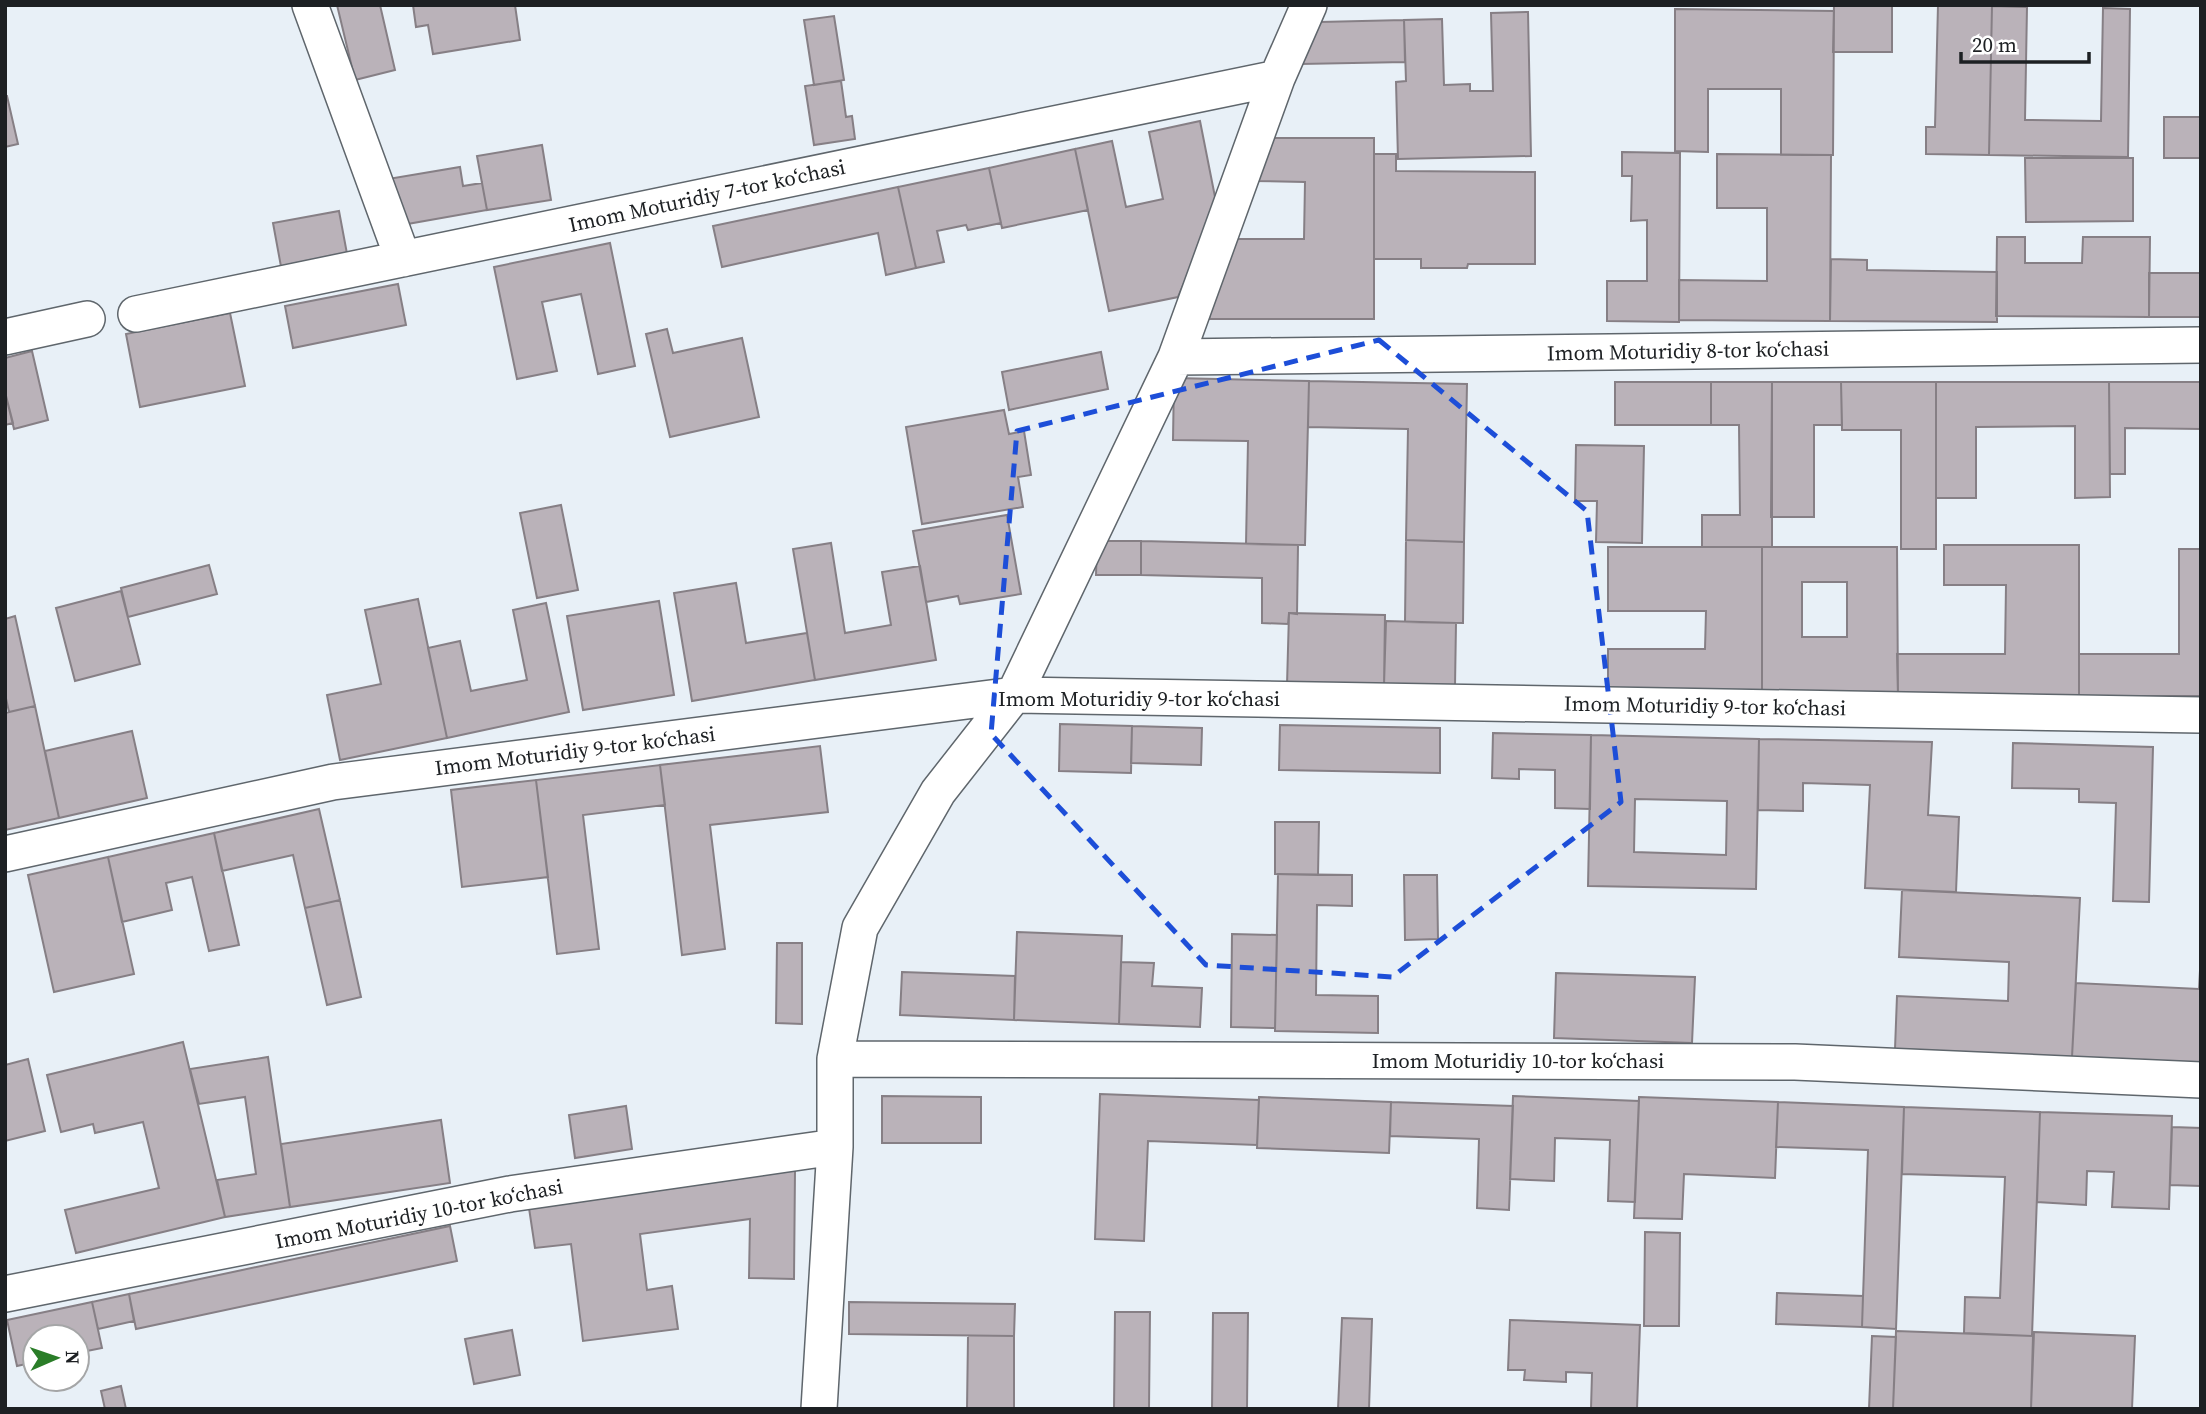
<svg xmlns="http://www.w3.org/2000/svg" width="2206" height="1414" viewBox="0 0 2206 1414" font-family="'Source Serif 4',serif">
<rect width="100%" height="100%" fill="#e8f0f7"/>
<!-- building -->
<path fill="#bab2b9" stroke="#867f85" stroke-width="2" fill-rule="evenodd" d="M337 5H380L395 70 355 80Z
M413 5H515L520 40 433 54 428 25 416 27Z
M1834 5H1892V52H1833Z
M1938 5 1992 6 1989 155 1926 154V127H1935Z
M1992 6 2027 7 2025 120 2101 121 2103 8 2130 9 2128 157 1989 155Z
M1675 9 1834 11 1833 155H1781V89H1708V152L1675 151Z
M1528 12 1531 156 1398 159 1396 82 1406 81 1404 20 1442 19 1444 85 1470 84V91H1493L1491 13Z
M834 16 844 80 814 85 804 20Z
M1404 20 1405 62 1301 64 1320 22Z
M841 81 846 117 852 116 855 139 814 145 805 86Z
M5 96H7L18 144 5 147Z
M2164 117H2201V158H2164Z
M1200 121 1217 207 1178 297 1109 311 1075 149 1112 141 1126 207 1163 199 1149 132Z
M1269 138H1374V319H1209L1228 239H1304L1305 182 1253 181Z
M542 145 551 200 487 210 477 156Z
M1075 149 1088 210 1002 228 989 168Z
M1622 152 1680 153 1679 322 1607 321V281H1647V220L1631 221 1632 176H1622Z
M1374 154H1396V171L1535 172V264H1468L1467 268H1421V259H1374Z
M1717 154 1831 155 1830 321 1679 320V280L1767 281V208H1717Z
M2025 158H2133V221L2026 222Z
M460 167 463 186 482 183 487 210 396 226 388 179Z
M989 168 1001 223 968 230 966 225 937 231 944 262 916 268 898 187Z
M898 187 916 268 886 275 878 233 722 267 713 226Z
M339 211 348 259 282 272 273 223Z
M1997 237H2025V263H2082L2083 237H2150L2149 317 1996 316Z
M610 243 635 366 598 374 581 294 542 302 557 371 517 379 494 267Z
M1831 259 1867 260V270L1997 272V322L1830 321Z
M2149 273H2201V317H2149Z
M398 284 406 325 293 348 285 306Z
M230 313 245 386 140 407 126 334Z
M667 329 673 353 742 338 759 417 670 437 646 334Z
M32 351 48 420 14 429 5 392V358Z
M1101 352 1108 389 1009 410 1002 372Z
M1174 378 1309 381 1305 545 1246 544 1248 441 1173 440Z
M1309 381 1467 384 1464 542 1406 540 1408 429 1308 427Z
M1615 382H1711V425H1615Z
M1711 382H1772V547H1702V515H1740L1739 425H1711Z
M1772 382H1841L1842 425H1814V517H1771Z
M1841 382H1936V549H1901V430H1842Z
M1936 382H2109L2110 497 2075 498V426L1976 427V498H1936Z
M2109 382H2201V429L2125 428V474H2110Z
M5 392 13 423 5 425Z
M1004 410 1009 434 1024 431 1031 475 1018 477 1023 507 922 524 906 427Z
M1576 445 1644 446 1642 543 1596 542 1597 501H1575Z
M561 505 578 590 537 598 520 513Z
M1007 515 1021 594 960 604 958 596 926 602 913 531Z
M1406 540 1464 542 1463 623 1405 622Z
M1097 541H1141V575H1096Z
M1141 541 1298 545 1297 614 1289 613 1288 624 1262 623V578L1141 575Z
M831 543 845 633 891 625 882 572 920 566 936 660 815 680 793 549Z
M1944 545H2079V696H1898L1897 654H2005L2006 585H1944Z
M1608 547H1762V696H1608V649H1705L1706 611H1608Z
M1762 547H1897L1898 696H1762ZM1802 582H1847V637H1802Z
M2179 549H2201V696H2079V654H2179Z
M209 565 217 594 128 617 121 588Z
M736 583 746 643 807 633 815 680 692 701 674 593Z
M121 591 140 664 75 681 56 608Z
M418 599 447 738 340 760 327 695 381 684 365 610Z
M659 601 674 695 583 710 567 616Z
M546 603 569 712 447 738 428 648 460 641 471 691 527 680 513 610Z
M1289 613 1385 615 1384 687 1287 685Z
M15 616 35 706 9 712 5 694V619Z
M1386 621 1456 623 1455 686 1384 685Z
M35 706 59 818 5 830V713Z
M1060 724 1132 726 1131 773 1059 771Z
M1280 725 1440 728V773L1279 770Z
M1132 726 1202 728 1201 765 1131 763Z
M132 731 147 798 59 818 45 751Z
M1493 733 1591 735 1590 809 1555 808V770L1519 769V779L1492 778Z
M1591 735 1759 739 1756 889 1588 886ZM1635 799 1727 801 1726 855 1634 852Z
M1759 739 1932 742 1928 815 1959 817 1956 892 1865 888 1870 785 1803 783V811L1758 810Z
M2013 743 2153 747 2149 902 2113 901 2116 803 2079 802V789L2012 788Z
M820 746 828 812 710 825 725 949 682 955 660 765Z
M660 765 665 805 583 815 599 949 557 954 536 780Z
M536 780 548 877 462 887 451 790Z
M319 809 340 900 305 908 293 855 222 871 214 833Z
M1275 822H1319L1318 875 1275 874Z
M214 833 239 945 209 951 192 877 166 883 172 910 122 922 108 857Z
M108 857 134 974 54 992 28 875Z
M1278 874 1352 875V906L1317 905 1316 995 1378 996V1033L1275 1031Z
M1404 875H1437L1438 939 1405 940Z
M1902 890 2080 898 2072 1057 1895 1049 1897 996 2008 1001 2009 962 1899 957Z
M340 900 361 997 327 1005 305 908Z
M1017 932 1122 936 1119 1024 1014 1020Z
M1232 934 1277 935 1275 1028 1231 1027Z
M777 943H802V1024L776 1023Z
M2201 952V1063L2072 1057 2076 983 2199 989Z
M1121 962 1154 963 1152 986 1202 988 1200 1027 1119 1024Z
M902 972 1015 976 1014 1020 900 1015Z
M1556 973 1695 977 1692 1043 1554 1038Z
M183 1042 225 1217 76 1253 65 1210 159 1188 143 1122 95 1133 93 1124 61 1132 47 1075Z
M268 1057 290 1207 225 1217 217 1180 256 1174 245 1097 199 1104 190 1069Z
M28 1059 45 1131 5 1141V1065Z
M1100 1094 1259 1100 1257 1145 1148 1141 1144 1241 1095 1239Z
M882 1096 981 1097V1143H882Z
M1513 1096 1639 1101 1635 1202 1608 1201 1610 1140 1555 1138 1554 1181 1510 1179Z
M1259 1097 1391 1102 1389 1153 1257 1148Z
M1639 1097 1778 1102 1775 1178 1684 1174 1682 1219 1634 1218Z
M1391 1102 1513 1106 1509 1210 1477 1208 1479 1139 1390 1136Z
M1778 1102 1904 1107 1896 1329 1862 1327 1868 1150 1776 1147Z
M626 1106 632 1149 575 1158 569 1115Z
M1904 1107 2040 1112 2032 1336 1964 1333 1965 1297 2000 1298 2005 1177 1902 1174Z
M2040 1112 2172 1116 2169 1209 2112 1207 2114 1172 2087 1171 2086 1205 2037 1202Z
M441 1120 450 1183 290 1207 281 1144Z
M2172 1127 2201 1128V1186L2170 1185Z
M795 1170 794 1279 749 1278 750 1219 640 1234 647 1290 672 1286 678 1329 583 1341 571 1244 535 1248 529 1208Z
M450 1226 457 1261 136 1329 129 1294Z
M1645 1232 1680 1233 1679 1326H1644Z
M1777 1293 1863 1296 1862 1327 1776 1324Z
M129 1294 134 1321 98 1329 92 1302Z
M92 1302 102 1348 77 1353V1337H35V1362L17 1366 7 1320Z
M849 1302 1015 1304 1014 1336 849 1334Z
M1115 1312H1150L1149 1409H1114Z
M1213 1313H1248L1247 1409H1212Z
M1342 1318 1372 1319 1369 1409H1338Z
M1510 1320 1640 1325 1637 1409H1591L1592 1373 1566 1372V1382L1524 1380 1525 1370H1508Z
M512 1330 520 1375 474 1384 465 1339Z
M1896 1331 2033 1336 2031 1409H1893Z
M2034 1332 2135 1336 2132 1409H2031Z
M968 1336H1014V1409H967Z
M1872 1336 1896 1337 1893 1409H1869Z
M121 1386 126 1409H105L101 1391Z"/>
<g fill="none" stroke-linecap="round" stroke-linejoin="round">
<defs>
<path id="street" d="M310 5 403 259
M136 314 1277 78
M5 337 87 319
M1176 357 2201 345
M5 854 333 782 1014 695 2201 715
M835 1059 1795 1062 2201 1080
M5 1294 510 1194 835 1147
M819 1409 835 1147V1059L860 928 938 792 1014 695 1176 357 1277 78 1309 5"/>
</defs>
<!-- street casing -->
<use href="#street" stroke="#5f666c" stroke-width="38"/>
<!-- street -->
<use href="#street" stroke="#fff" stroke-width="35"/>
</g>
<!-- marked area -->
<path fill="none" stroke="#1d4ed8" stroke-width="5" stroke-dasharray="14 9" stroke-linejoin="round" d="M1379 340 1587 511 1621 802 1392 977 1206 965 991 734 1017 431Z"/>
<g text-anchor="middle" stroke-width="5" stroke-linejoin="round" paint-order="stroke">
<!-- street labels -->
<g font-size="21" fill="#1d2023" stroke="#fff">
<text transform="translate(707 196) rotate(-12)" y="7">Imom Moturidiy 7-tor koʻchasi</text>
<text transform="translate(1688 351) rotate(-1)" y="7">Imom Moturidiy 8-tor koʻchasi</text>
<text x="1139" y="706">Imom Moturidiy 9-tor koʻchasi</text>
<text transform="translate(1705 706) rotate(1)" y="7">Imom Moturidiy 9-tor koʻchasi</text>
<text transform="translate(575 751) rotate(-7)" y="7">Imom Moturidiy 9-tor koʻchasi</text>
<text x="1518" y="1068">Imom Moturidiy 10-tor koʻchasi</text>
<text transform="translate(419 1214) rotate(-11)" y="7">Imom Moturidiy 10-tor koʻchasi</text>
</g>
</g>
<!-- border -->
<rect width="2206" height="1414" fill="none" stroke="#1d2023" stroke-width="14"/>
<!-- north arrow -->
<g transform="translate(56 1358) rotate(88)"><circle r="33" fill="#ffffff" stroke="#a5a6a7" stroke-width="2"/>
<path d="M0-5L12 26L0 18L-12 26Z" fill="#2a7d28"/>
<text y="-10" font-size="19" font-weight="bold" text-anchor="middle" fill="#1d2023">N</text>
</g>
<!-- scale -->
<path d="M1961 52v10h128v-10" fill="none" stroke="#1d2023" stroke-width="3.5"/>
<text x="1972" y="52" font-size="21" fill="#1d2023" stroke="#ffffff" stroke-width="5" paint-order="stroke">20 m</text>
</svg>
